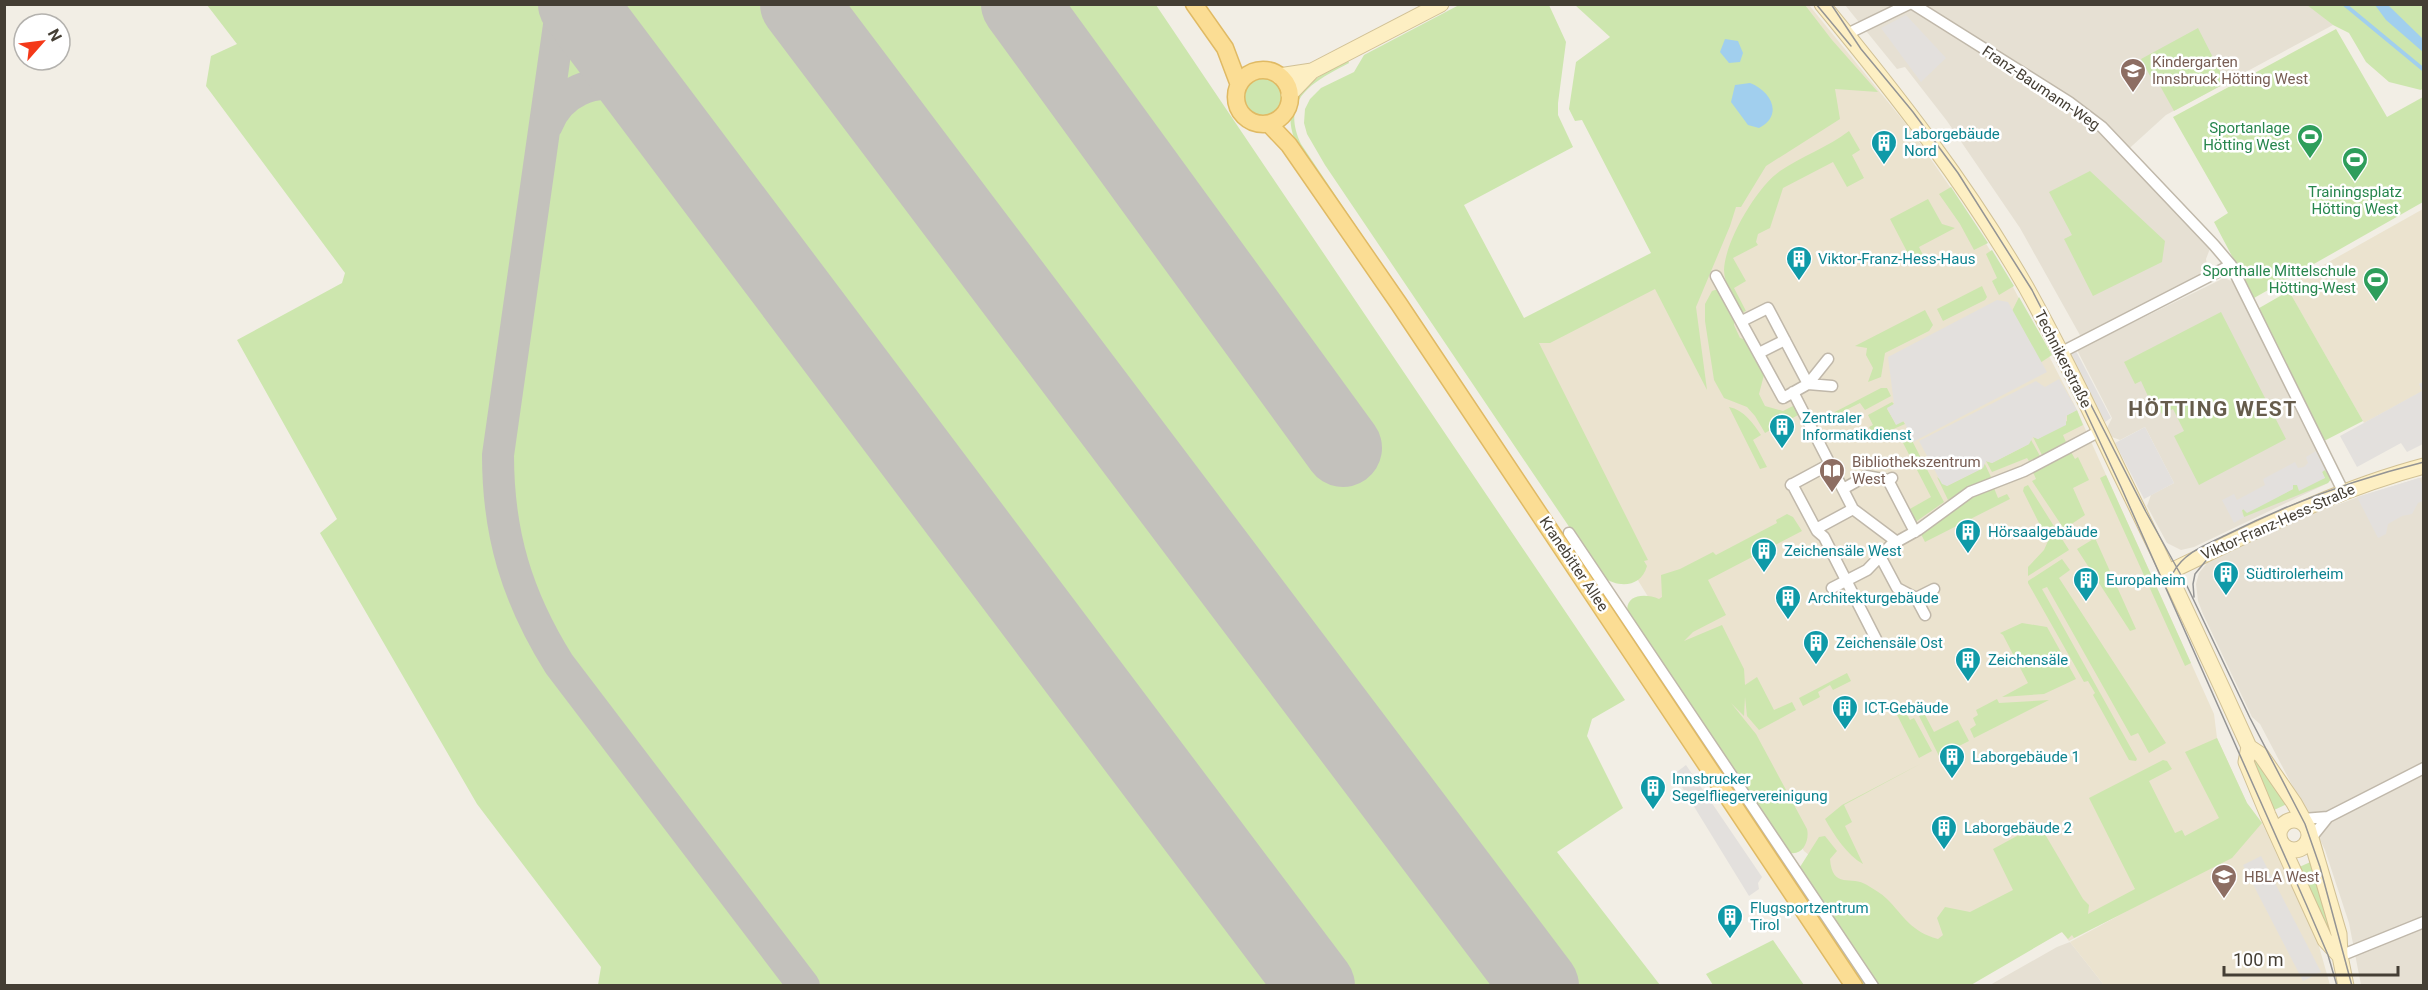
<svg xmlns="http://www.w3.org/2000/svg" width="2428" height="990" viewBox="0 0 2428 990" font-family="Roboto,sans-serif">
<rect width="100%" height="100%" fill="#f2eee5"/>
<!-- residential -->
<path fill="#e6e0d3" d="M2307 4 2333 25 2166 115 2122 155 2211 246 2206 259 2208 272 2081 337 2020 228 1947 121 1905 67 1897 69 1845 5Z
M2224 278 2234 282 2237 286 2331 479 2328 483 2194 547 2181 550 2167 543 2147 506 2151 495 2174 483 2145 427 2120 440 2112 437 2107 428 2112 418 2077 350Z
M2423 477V985H2361L2349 923 2325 850 2313 825 2260 724 2252 717 2203 614 2198 601 2196 584 2199 573 2207 563 2255 540 2304 517 2361 496Z
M2070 942 2104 985H1990L2057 947Z"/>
<!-- education -->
<path fill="#ebe3cf" d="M1676 5H1809L1910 129 1957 197 2013 287 2074 404 2214 714 2217 738 2247 803 2262 823 2318 943 2330 985H2104L2070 942 2129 910 2069 941 2062 932 2060 933 1968 985 1804 851 1639 582 1517 334 1660 270Z
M2423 209 2424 382 2419 384 2423 391 2364 423 2286 286Z"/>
<!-- green -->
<path fill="#cde6ae" d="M207 5H1156L1625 700 1592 719 1587 736 1623 808 1557 852 1660 985H598L601 967 477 804 320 533 337 519 237 340 342 283 345 273 206 86 211 56 237 44Z
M1459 5H1549L1566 42 1558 103V115L1573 147 1464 205 1524 318 1651 253 1582 120 1575 121 1569 109 1576 62 1610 37 1575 5H1805L1832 40 1878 92 1835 89 1840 119 1766 166 1741 207H1736L1730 226 1696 307 1707 390 1655 289 1550 343H1539L1648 560 1644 561 1647 566C1641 588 1618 588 1603 577L1325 165 1307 134 1304 123 1305 109 1310 99 1321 88 1354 72 1364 55Z
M2307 5H2423V88L2421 90 2389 82 2366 62 2349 33 2333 25Z
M2198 28 2226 83 2174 111 2159 84 2155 85 2141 59Z
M2336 29 2387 117 2423 97V202L2254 298 2214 222 2228 213 2173 117Z
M1348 60 1349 63C1315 81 1279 98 1301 144L1866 985H1861L1297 145C1275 98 1313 79 1348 60Z
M1244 97a19 19 0 1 1 38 0a19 19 0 1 1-38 0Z
M1849 131 1860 150 1852 155 1864 178 1847 187 1833 162 1783 188 1770 228 1758 234 1756 242 1758 245 1733 258 1746 281 1734 288 1746 311 1741 313C1735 300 1724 285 1724 270 1725 241 1757 187 1780 171 1802 156 1828 147 1849 131Z
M2090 171 2165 241 2162 262 2093 296 2064 239 2072 235 2049 192Z
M1951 187 1988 243 1974 250 1960 224 1939 194Z
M1928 199 1942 224 1955 228 1919 247 1925 259 1914 265 1890 219Z
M1992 250 2014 286 1999 295 1992 281 1997 278 1986 254Z
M1982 286 1987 297 1985 300 1943 321 1937 309Z
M1718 289 1735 319 1734 325 1740 338 1747 340 1764 375 1759 394 1765 406 1783 411 1795 405 1800 414 1765 433 1755 416 1747 407 1724 398 1714 380 1705 321V304L1712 291Z
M2289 291 2363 421 2324 441 2254 311Z
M2019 297 2052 355 2040 363 2012 311Z
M1925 310 1933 325 1929 331 1885 353 1881 377 1868 382 1873 368 1866 355 1867 348 1855 346Z
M2221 312 2286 439 2199 485 2174 436 2184 431 2173 409 2162 414 2156 403 2152 405 2141 381 2135 384 2124 362Z
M1881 388H1887L1891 396 1865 410 1860 403 1832 417 1831 414Z
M1892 402 1894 404 1887 409 1896 424 1903 421 1905 424 1875 437 1869 427 1873 425 1868 415Z
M1729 407C1744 410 1753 423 1761 435L1753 440 1767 467 1760 469Z
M2077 410 2083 425 2063 435 2066 442 2042 455 2033 437 2038 439 2067 421V415Z
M1908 433 1944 502 1914 523 1908 510 1931 497 1901 439 1902 436Z
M2030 438 2040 456 2029 461 2027 458 1992 472 1986 461 1992 463 2029 444Z
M2071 452 2075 459 2078 457 2089 480 2073 488 2085 515 2064 529 2032 481 2036 479 2033 472Z
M1984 462 1991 477 1948 500 1937 477 1947 486 1983 468Z
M2324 469 2331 479 2328 483 2244 517 2242 510 2244 509 2247 512 2293 489V485L2325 478 2322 472Z
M2106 475 2191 663 2185 666 2100 478Z
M2028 485 2069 550 2028 576V567L2044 550 2048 541 2023 491 2024 487Z
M1994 488 1998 498 2007 494 2010 499 1925 542 1920 532 1974 496Z
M1787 514 1793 517 1802 531 1708 580 1726 615 1693 632 1684 641 1722 625 1744 669 1745 685 1757 677 1774 710 1792 702 1796 710 1759 730 1747 716 1745 697 1744 716 1731 703 1756 734 1807 829C1810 841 1802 858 1787 852L1628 615C1623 594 1645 593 1659 599L1662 597 1661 575 1680 569 1713 552 1716 555 1777 523 1776 520Z
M2095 538 2136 629 2130 631 2077 549Z
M2062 559 2070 570 2059 578 2166 743 2149 753 2138 733 2131 736 2047 587 2042 589 2137 759 2136 761 2129 760 2093 695 2095 693 2088 681 2084 682 2028 583V581Z
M2022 623 2047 627 2076 679 2044 694 2002 697 2028 683 2003 635 2000 633Z
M1847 673 1851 681 1833 690 1830 685 1818 692 1820 697 1803 706 1799 698Z
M1997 699 1999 703 2049 700 1974 738 1970 729 1976 725 1973 718 1978 715 1976 710Z
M1901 703 1910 720 1914 718 1932 751 1919 758 1893 707Z
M1924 713 1934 732 1958 720 1969 741 1939 756 1919 716Z
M2217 738 2247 803 2262 823 2232 858 2074 938 2072 935 2068 939 2062 932 2060 933 1971 985H1878L1802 873 1800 867 1819 837 1825 836 1837 851 1830 859C1832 890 1852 875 1867 885 1873 889 1881 893 1887 899 1905 917 1910 931 1938 939L1943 935 1937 918 1945 907 1970 912 2013 890 1993 849 2039 824 2083 899 2089 905 2088 914 2135 889 2089 798 2163 760 2167 761 2172 769 2149 781 2175 833 2182 830 2185 836 2219 818 2185 752Z
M2255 757 2289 803 2272 811 2252 759Z
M1922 763 1844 805 1852 822 1845 826 1863 864C1847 855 1834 835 1825 819L1842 805Z
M2315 860 2335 932 2329 934 2297 868Z
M1773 940 1804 985H1713L1706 974Z"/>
<!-- parking -->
<path fill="#e3e0dd" d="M1906 15 1946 58 1921 82 1881 28Z
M1997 300 2008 302 2047 372 1913 442 1904 421 1896 425 1887 408 1894 404 1888 357Z
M2076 351 2111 418 2105 422 2070 354Z
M2059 379 2077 410 2066 416V425L2038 439 2033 437 2029 444 1992 463 1986 461 1983 468 1947 486 1942 484 1919 441 2036 381 2045 387Z
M2423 382V444L2407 452 2401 443 2357 467 2340 436 2422 391 2419 384Z
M2145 427 2174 483 2144 499 2115 443Z
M2316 451 2325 470 2322 472 2325 478 2299 491 2297 485H2293V489L2259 507 2247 513 2243 509 2241 512 2244 517 2234 523 2222 500 2234 494 2237 500 2265 485 2263 479 2295 462 2298 468 2304 467 2308 463 2306 457Z
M2419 478 2423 486V501L2418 503 2412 514 2402 516 2388 524 2386 534 2378 538 2357 497Z
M1686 765 1762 877 1758 883 1759 889 1749 896 1674 774Z
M2261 856 2321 972 2303 981 2243 865Z"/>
<!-- water -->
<path fill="#a1cfee" d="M2375 5H2388L2423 39V52L2386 20Z
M1725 39 1738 41 1743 53 1740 62 1729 63 1720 52Z
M1750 83C1771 91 1784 115 1759 128L1748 125 1731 102 1735 85Z"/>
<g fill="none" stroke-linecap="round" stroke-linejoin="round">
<!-- stream -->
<path stroke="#a1cfee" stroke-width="4" d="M2344 4 2424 70"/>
<!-- taxiway -->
<path stroke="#c3c1bc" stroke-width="32" d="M562 4 498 455C498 534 517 597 559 664L804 986
M547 125C559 93 594 76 627 88 639 93 648 102 657 110"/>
<!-- runway -->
<path stroke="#c3c1bc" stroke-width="78" d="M577 4 1316 986
M799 4 1540 986
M1020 4 1343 448"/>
<defs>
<path id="street" d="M1913 4 2069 102 2102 127 2214 245 2231 265 2343 491
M1845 35 1909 4
M1716 276 1783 398 1808 384 1768 308 1742 321
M1759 353 1785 340
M2060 353 2231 265
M1808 384 1828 359
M1808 384 1832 386
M1793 392 1853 509 1897 542
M1888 480 1915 532
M1792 484 1817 531 1824 537 1877 641
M1791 485 1830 464
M1843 489 1866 476 1888 480 1892 478
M1816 529 1853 509
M1569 533 1873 986
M1880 556 1897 588 1916 598 1925 615
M1832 588 1867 570 1891 545 1918 530 1970 492 2024 471 2100 431
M1916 598 1934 589
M2303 819 2328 817 2424 768
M2312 837 2328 817
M2340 956 2424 922"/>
<path id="secondary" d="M1822 4C1896 94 1968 186 2026 287 2059 346 2089 408 2118 469 2163 561 2207 654 2249 747L2246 762 2268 815 2325 940 2340 956
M1279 76 1312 71 1441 4
M1289 95 1312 71
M2169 572C2253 532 2333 490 2424 466
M2249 747 2261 755 2294 803 2308 828 2339 934 2340 956 2346 986
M2279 835a15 15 0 1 1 30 0a15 15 0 1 1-30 0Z"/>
<path id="primary" d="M1194 4 1225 48 1239 85
M1236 97a27 27 0 1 1 54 0a27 27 0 1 1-54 0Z
M1269 124 1289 145 1399 304 1854 986"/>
</defs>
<!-- street casing -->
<use href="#street" stroke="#c0b8aa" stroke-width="13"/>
<!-- secondary casing -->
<use href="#secondary" stroke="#d1c195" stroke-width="17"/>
<!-- primary casing -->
<use href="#primary" stroke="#e0ba64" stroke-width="19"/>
<!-- street -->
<use href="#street" stroke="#fff" stroke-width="10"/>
<!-- secondary -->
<use href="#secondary" stroke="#fdefc3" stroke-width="15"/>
<!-- primary -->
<use href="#primary" stroke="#fbdd94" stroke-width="16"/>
<!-- tram -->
<path stroke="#949494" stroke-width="1.5" d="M1816 4 1851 46
M1831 4 1861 49 1913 112 1958 173 2032 290 2146 512 2187 586 2250 718 2305 824 2320 867 2352 986
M2084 408 2121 487 2306 904 2328 955 2337 986
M2173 573C2184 552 2208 544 2228 534 2290 503 2356 479 2424 462
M2194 597 2193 584 2195 574 2209 557 2283 520 2348 493"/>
</g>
<!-- icons -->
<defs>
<symbol id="school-pin" viewBox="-11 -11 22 30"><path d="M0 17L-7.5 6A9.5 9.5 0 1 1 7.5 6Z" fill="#8d6e63" stroke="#fff"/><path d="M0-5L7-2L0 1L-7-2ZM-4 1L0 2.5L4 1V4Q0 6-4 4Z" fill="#fff"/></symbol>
<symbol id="stadium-pin" viewBox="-11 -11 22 30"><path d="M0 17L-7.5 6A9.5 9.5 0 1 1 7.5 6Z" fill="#2e9e5b" stroke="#fff"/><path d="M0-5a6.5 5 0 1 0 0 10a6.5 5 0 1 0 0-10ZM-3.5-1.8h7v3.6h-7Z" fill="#fff"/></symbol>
<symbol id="building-pin" viewBox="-11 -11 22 30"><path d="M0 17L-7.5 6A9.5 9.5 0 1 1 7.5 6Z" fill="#0f9aa8" stroke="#fff"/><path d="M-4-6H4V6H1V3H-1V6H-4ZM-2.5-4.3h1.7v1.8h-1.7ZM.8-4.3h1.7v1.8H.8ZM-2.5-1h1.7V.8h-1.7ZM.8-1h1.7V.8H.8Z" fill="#fff"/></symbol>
<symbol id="library-pin" viewBox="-11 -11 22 30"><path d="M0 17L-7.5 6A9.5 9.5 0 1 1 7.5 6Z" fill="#8d6e63" stroke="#fff"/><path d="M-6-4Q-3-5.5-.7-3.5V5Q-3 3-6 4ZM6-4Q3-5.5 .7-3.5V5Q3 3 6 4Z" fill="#fff"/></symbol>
</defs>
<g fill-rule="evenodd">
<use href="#school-pin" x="2118" y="56" width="30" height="40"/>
<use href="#stadium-pin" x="2295" y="122" width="30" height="40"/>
<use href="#building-pin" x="1869" y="128" width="30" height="40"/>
<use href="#stadium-pin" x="2340" y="145" width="30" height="40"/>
<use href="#building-pin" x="1784" y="244" width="30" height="40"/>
<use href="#stadium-pin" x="2361" y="265" width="30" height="40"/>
<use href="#building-pin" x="1767" y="412" width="30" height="40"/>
<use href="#library-pin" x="1817" y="456" width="30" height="40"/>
<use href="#building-pin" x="1953" y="517" width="30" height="40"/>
<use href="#building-pin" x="1749" y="536" width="30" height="40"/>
<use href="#building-pin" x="2211" y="559" width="30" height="40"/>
<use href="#building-pin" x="2071" y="565" width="30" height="40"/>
<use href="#building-pin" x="1773" y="583" width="30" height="40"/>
<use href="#building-pin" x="1801" y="628" width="30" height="40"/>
<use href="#building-pin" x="1953" y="645" width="30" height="40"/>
<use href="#building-pin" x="1830" y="693" width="30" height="40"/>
<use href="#building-pin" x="1937" y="742" width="30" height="40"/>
<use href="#building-pin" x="1638" y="773" width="30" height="40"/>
<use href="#building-pin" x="1929" y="813" width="30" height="40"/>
<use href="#school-pin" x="2209" y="862" width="30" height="40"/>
<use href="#building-pin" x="1715" y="902" width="30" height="40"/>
</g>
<g text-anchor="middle" stroke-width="5" stroke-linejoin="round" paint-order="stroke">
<!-- education labels -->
<g font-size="15" fill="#785e54" stroke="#fff" text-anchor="start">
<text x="2152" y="67">Kindergarten<tspan x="2152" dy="17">Innsbruck Hötting West</tspan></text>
<text x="1852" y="467">Bibliothekszentrum<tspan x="1852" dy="17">West</tspan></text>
<text x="2244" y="882">HBLA West</text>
</g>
<!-- street labels -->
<g font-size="15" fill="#443e34" stroke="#fff">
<text transform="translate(2041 88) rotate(34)" y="5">Franz-Baumann-Weg</text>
<text transform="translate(2063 359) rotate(63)" y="5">Technikerstraße</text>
<text transform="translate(2278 522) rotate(-24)" y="5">Viktor-Franz-Hess-Straße</text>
<text transform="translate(1574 564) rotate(56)" y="5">Kranebitter Allee</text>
</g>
<!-- leisure labels -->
<g font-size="15" fill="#27864d" stroke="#fff" text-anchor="end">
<text x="2290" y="133">Sportanlage<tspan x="2290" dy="17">Hötting West</tspan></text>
<text x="2355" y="197" text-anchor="middle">Trainingsplatz<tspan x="2355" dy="17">Hötting West</tspan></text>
<text x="2356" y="276">Sporthalle Mittelschule<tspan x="2356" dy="17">Hötting-West</tspan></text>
</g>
<!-- culture labels -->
<g font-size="15" fill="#0d838f" stroke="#fff" text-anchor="start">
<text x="1904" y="139">Laborgebäude<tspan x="1904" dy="17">Nord</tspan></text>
<text x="1818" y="264">Viktor-Franz-Hess-Haus</text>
<text x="1802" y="423">Zentraler<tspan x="1802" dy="17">Informatikdienst</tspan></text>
<text x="1988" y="537">Hörsaalgebäude</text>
<text x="1784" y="556">Zeichensäle West</text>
<text x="2246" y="579">Südtirolerheim</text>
<text x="2106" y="585">Europaheim</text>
<text x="1808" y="603">Architekturgebäude</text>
<text x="1836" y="648">Zeichensäle Ost</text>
<text x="1988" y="665">Zeichensäle</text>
<text x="1864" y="713">ICT-Gebäude</text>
<text x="1972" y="762">Laborgebäude 1</text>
<text x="1672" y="784">Innsbrucker<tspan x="1672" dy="17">Segelfliegervereinigung</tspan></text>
<text x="1964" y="833">Laborgebäude 2</text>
<text x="1750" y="913">Flugsportzentrum<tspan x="1750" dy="17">Tirol</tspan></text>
</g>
<!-- district labels -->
<g font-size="21" font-weight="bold" letter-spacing="1.5" fill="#665c4c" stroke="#fff">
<text x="2213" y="416">HÖTTING WEST</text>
</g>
</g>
<!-- border -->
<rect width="2428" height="990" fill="none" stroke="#443e34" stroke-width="12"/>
<!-- north arrow -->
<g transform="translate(42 42) rotate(62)"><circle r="28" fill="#ffffff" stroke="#b4b2ae" stroke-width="1.5"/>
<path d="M0-4.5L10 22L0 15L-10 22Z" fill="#f43919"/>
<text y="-9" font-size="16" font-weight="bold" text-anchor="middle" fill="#443e34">N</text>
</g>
<!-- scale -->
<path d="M2224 966v9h174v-9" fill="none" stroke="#443e34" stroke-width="3"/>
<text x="2233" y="966" font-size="18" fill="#443e34" stroke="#ffffff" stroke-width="4.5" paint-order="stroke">100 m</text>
</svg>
